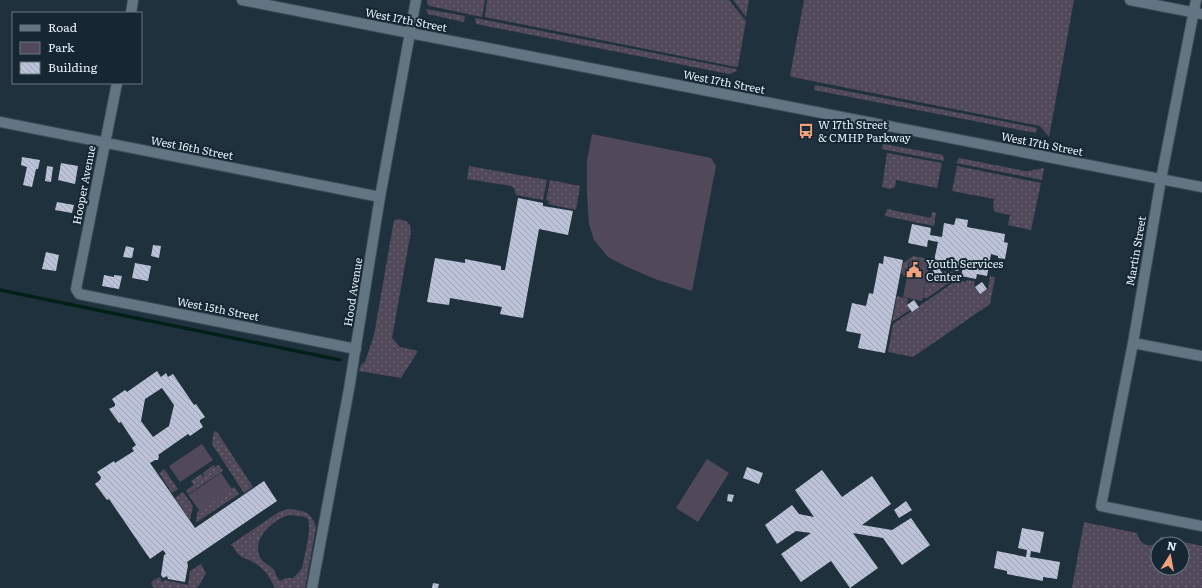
<svg xmlns="http://www.w3.org/2000/svg" width="1202" height="588" viewBox="0 0 1202 588" font-family="Literata,serif">
<defs>
<pattern id="green-dots" width="8" height="8" patternUnits="userSpaceOnUse"><rect width="8" height="8" fill="#51495a"/><path d="M2 2h.1M6 6h.1" fill="none" stroke="#6a6472" stroke-width="1.8" stroke-linecap="round"/></pattern>
<pattern id="building-back-hatch" width="6" height="6" patternUnits="userSpaceOnUse"><rect width="6" height="6" fill="#bcc3d9"/><path d="M-1 5l2 2M0 0l6 6M5-1l2 2" fill="none" stroke="#9ea4b5"/></pattern>
</defs>
<rect width="100%" height="100%" fill="#20313e"/>
<!-- green -->
<path fill="url(#green-dots)" fill-rule="evenodd" d="M427 0H485L482 17 430 6 427 4Z
M487 0H729L746 21 738 66 736 67 485 17Z
M733 0H749L746 17Z
M804 0H1074L1049 137 1040 126 792 77 790 76Z
M426 9 465 16 464 22 432 15 428 14Z
M475 18 736 69 737 71 729 74 476 24Z
M815 85 1037 128 1036 133 814 90Z
M883 144 943 155 944 161 882 149Z
M887 153 942 163 937 188 896 180 895 187 890 189 882 187Z
M959 158 1025 171H1029L1044 168 1042 180 956 163Z
M469 166 547 180 543 200 516 195 514 188 511 186 467 179Z
M957 166 1041 183 1031 230 1008 225 1010 215 995 212 993 207 994 199 952 191Z
M550 180 580 186 576 210 548 204 549 201 546 200Z
M887 209 931 218 932 212 936 213 934 226 885 216Z
M399 219C407 221 410 222 411 231L392 338 400 347 418 351 401 378 359 371 361 365 365 362 374 335 394 220Z
M913 256 929 259 928 265 909 261 906 276H903V274L901 273 903 263Z
M944 271 953 272 952 274 955 275 954 279 927 298H923L928 273 930 272 935 279 943 274Z
M990 276 995 277 990 304 913 357 888 352 893 324 957 280 966 282V280L975 281 974 286 980 294 988 289Z
M897 296 908 299 907 305 910 310 892 322Z
M214 431 217 432 253 487 244 493 212 444Z
M213 465 215 467 219 465 223 471 188 494 186 490 194 485 191 481 201 474 203 477 204 476 203 473Z
M164 469 178 489 172 493 159 473Z
M234 487 239 494 197 522H196L197 512Z
M183 492 193 506 190 520 175 498Z
M288 509C305 511 310 511 316 527L305 588H275C271 580 267 572 260 567 250 557 239 561 233 546L230 545 279 512ZM290 515 305 517 308 519C312 529 304 557 302 568L299 572 293 578H286L280 581C277 578 276 574 274 570 269 564 262 563 259 555 253 536 275 518 290 515Z
M1084 522 1137 533C1139 541 1144 547 1153 545L1161 537 1202 546V588H1072ZM1158 544H1182V568H1158Z
M201 564 206 573 200 584 197 588H154L151 584 152 581 160 577 162 582 165 580 188 585 190 571Z"/>
<!-- pitch -->
<path fill="#51495a" d="M592 134 711 158 716 166 692 291 655 279 625 266 608 257 594 240 589 224 587 194V160Z
M910 261 929 265 922 301 903 297Z
M202 444 213 460 180 482 169 466Z
M707 459 729 473 698 522 676 508Z
M221 473 232 489 200 511 188 495Z"/>
<g fill="none" stroke-linecap="round" stroke-linejoin="round">
<!-- stream -->
<path stroke="#002018" stroke-width="3.5" d="M0 290 340 360"/>
</g>
<!-- building -->
<path fill="url(#building-back-hatch)" fill-rule="evenodd" d="M22 157 40 160 38 169H36L32 187 23 185 27 167 21 165Z
M61 163 78 166 75 184 58 180Z
M47 166 53 167 51 182 45 181Z
M518 198 543 203V206L573 211 568 235 539 229 523 318 500 314 502 307 450 298 449 305 427 302 435 258 465 263V259L501 266V270H505Z
M57 202 74 205 72 213 55 210Z
M956 218 968 220 967 227 1005 234 1004 242 1008 243 1005 259 998 258V256L991 254 987 276 977 274 976 279 961 276 964 263 960 262 958 271 944 268 945 263 934 261 938 242 928 240 927 247 908 243 912 224 931 228 930 235 942 237 944 223 954 225Z
M153 245 161 246 159 258 151 256Z
M126 246 134 248 132 258 123 257Z
M46 252 59 255 56 271 42 269Z
M884 256 903 260 885 353 858 348 861 334 846 331 852 303 866 306 869 293 873 294 879 263 883 264Z
M135 263 151 266 148 281 132 278Z
M938 267 943 274 936 278 931 272Z
M104 275 114 277V275L122 276 119 289 102 286Z
M982 282 987 289 980 294 975 287Z
M914 300 919 307 912 312 907 305Z
M157 371 161 377 166 373 168 377 173 374 194 405 196 404 205 417 200 420V422L203 427 190 436 188 434 158 455 159 456 158 460H155L150 463 195 528 264 481 277 501 187 562 188 565 185 582 168 579 167 576 163 578 161 575 164 555 166 554 163 550 150 559 109 499 107 500 95 484 100 480 101 477 97 472 114 461 115 463 134 451 132 448 136 445 121 422 119 423 109 409 115 406V404L112 399 125 390 127 392ZM162 388 174 405 169 426 153 437 141 421 145 399Z
M747 467 763 473 759 484 743 478Z
M822 470 842 497 872 476 891 504 862 525 892 530 911 518 930 545 902 565 883 538 853 533 878 568 850 588 831 561 801 582 781 554 811 533 796 531 777 544 765 525 792 505 799 514 814 517 795 490Z
M728 494 734 495 732 502 727 501Z
M906 501 912 510 899 518 894 510Z
M1022 528 1044 532 1040 553 1031 551 1030 557 1060 562 1057 579 1043 577V581L1007 574V571L994 568 997 551 1026 557 1027 550 1018 548Z
M433 583 439 584 438 588H432Z"/>
<g fill="none" stroke-linecap="round" stroke-linejoin="round">
<defs>
<path id="minor" d="M242 0 410 33 380 197 349 389 312 588
M1130 0 1202 14
M1196 0 1161 179 1133 343 1101 506 1202 526
M131 13 133 0
M117 83 76 289 79 294 356 349
M0 122 380 197
M1133 343 1202 356"/>
<path id="tertiary" d="M416 0 410 33 1202 187"/>
</defs>
<!-- minor casing -->
<use href="#minor" stroke="#3d4d57" stroke-width="12"/>
<!-- tertiary casing -->
<use href="#tertiary" stroke="#3d4d57" stroke-width="12"/>
<!-- minor -->
<use href="#minor" stroke="#617583" stroke-width="10"/>
<!-- tertiary -->
<use href="#tertiary" stroke="#617583" stroke-width="10"/>
</g>
<!-- icons -->
<defs>
<symbol id="bus-bare" viewBox="-9 -9 18 18"><path d="M-5-6H5V4H4V6H2V4H-2V6H-4V4H-5ZM-3.5-4V0h7V-4ZM-3.5 1.2v1.5H-2V1.2ZM2 1.2v1.5H3.5V1.2Z" fill="#f1a17c" stroke="#162733" stroke-width="2.5" paint-order="stroke"/></symbol>
<symbol id="civic-bare" viewBox="-9 -9 18 18"><path d="M-.6-6.5H3V-4.5H.6V-3L4-1V1h2V6H-6V1h2V-1L-.6-3ZM-1.2 2.5V6h2.4V2.5Z" fill="#f1a17c" stroke="#162733" stroke-width="2.5" paint-order="stroke"/></symbol>
</defs>
<g fill-rule="evenodd">
<use href="#bus-bare" x="795" y="120" width="22" height="22"/>
<use href="#civic-bare" x="903" y="259" width="22" height="22"/>
</g>
<g text-anchor="middle" stroke-width="4" stroke-linejoin="round" paint-order="stroke">
<!-- street labels -->
<g font-size="11" fill="#e5f0f8" stroke="#162733">
<text transform="translate(406 20) rotate(11)" y="4">West 17th Street</text>
<text transform="translate(724 82) rotate(11)" y="4">West 17th Street</text>
<text transform="translate(1042 144) rotate(11)" y="4">West 17th Street</text>
<text transform="translate(192 148) rotate(11)" y="4">West 16th Street</text>
<text transform="translate(84 185) rotate(-79)" y="4">Hooper Avenue</text>
<text transform="translate(1136 251) rotate(-80)" y="4">Martin Street</text>
<text transform="translate(353 292) rotate(-81)" y="4">Hood Avenue</text>
<text transform="translate(218 309) rotate(11)" y="4">West 15th Street</text>
</g>
<!-- poi labels -->
<g font-size="11" fill="#e5f0f8" stroke="#162733" text-anchor="start">
<text x="818" y="129">W 17th Street<tspan x="818" dy="13">&amp; CMHP Parkway</tspan></text>
<text x="926" y="268">Youth Services<tspan x="926" dy="13">Center</tspan></text>
</g>
</g>
<!-- legend -->
<rect x="12" y="12" width="130" height="72" fill="#162733" stroke="#697782"/>
<rect x="20" y="25" width="20" height="6" fill="#617583" stroke="#697782"/>
<text x="48" y="32" font-size="12" fill="#e5f0f8">Road</text>
<rect x="20" y="42" width="20" height="12" fill="#51495a" stroke="#697782"/>
<text x="48" y="52" font-size="12" fill="#e5f0f8">Park</text>
<rect x="20" y="62" width="20" height="12" fill="url(#building-back-hatch)" stroke="#697782"/>
<text x="48" y="72" font-size="12" fill="#e5f0f8">Building</text>
<!-- north arrow -->
<g transform="translate(1170 556) rotate(11)"><circle r="19" fill="#162733" stroke="#697782"/>
<path d="M0-3L7 15L0 10L-7 15Z" fill="#f1a17c"/>
<text y="-6" font-size="11" font-weight="bold" text-anchor="middle" fill="#e5f0f8">N</text>
</g>
</svg>
